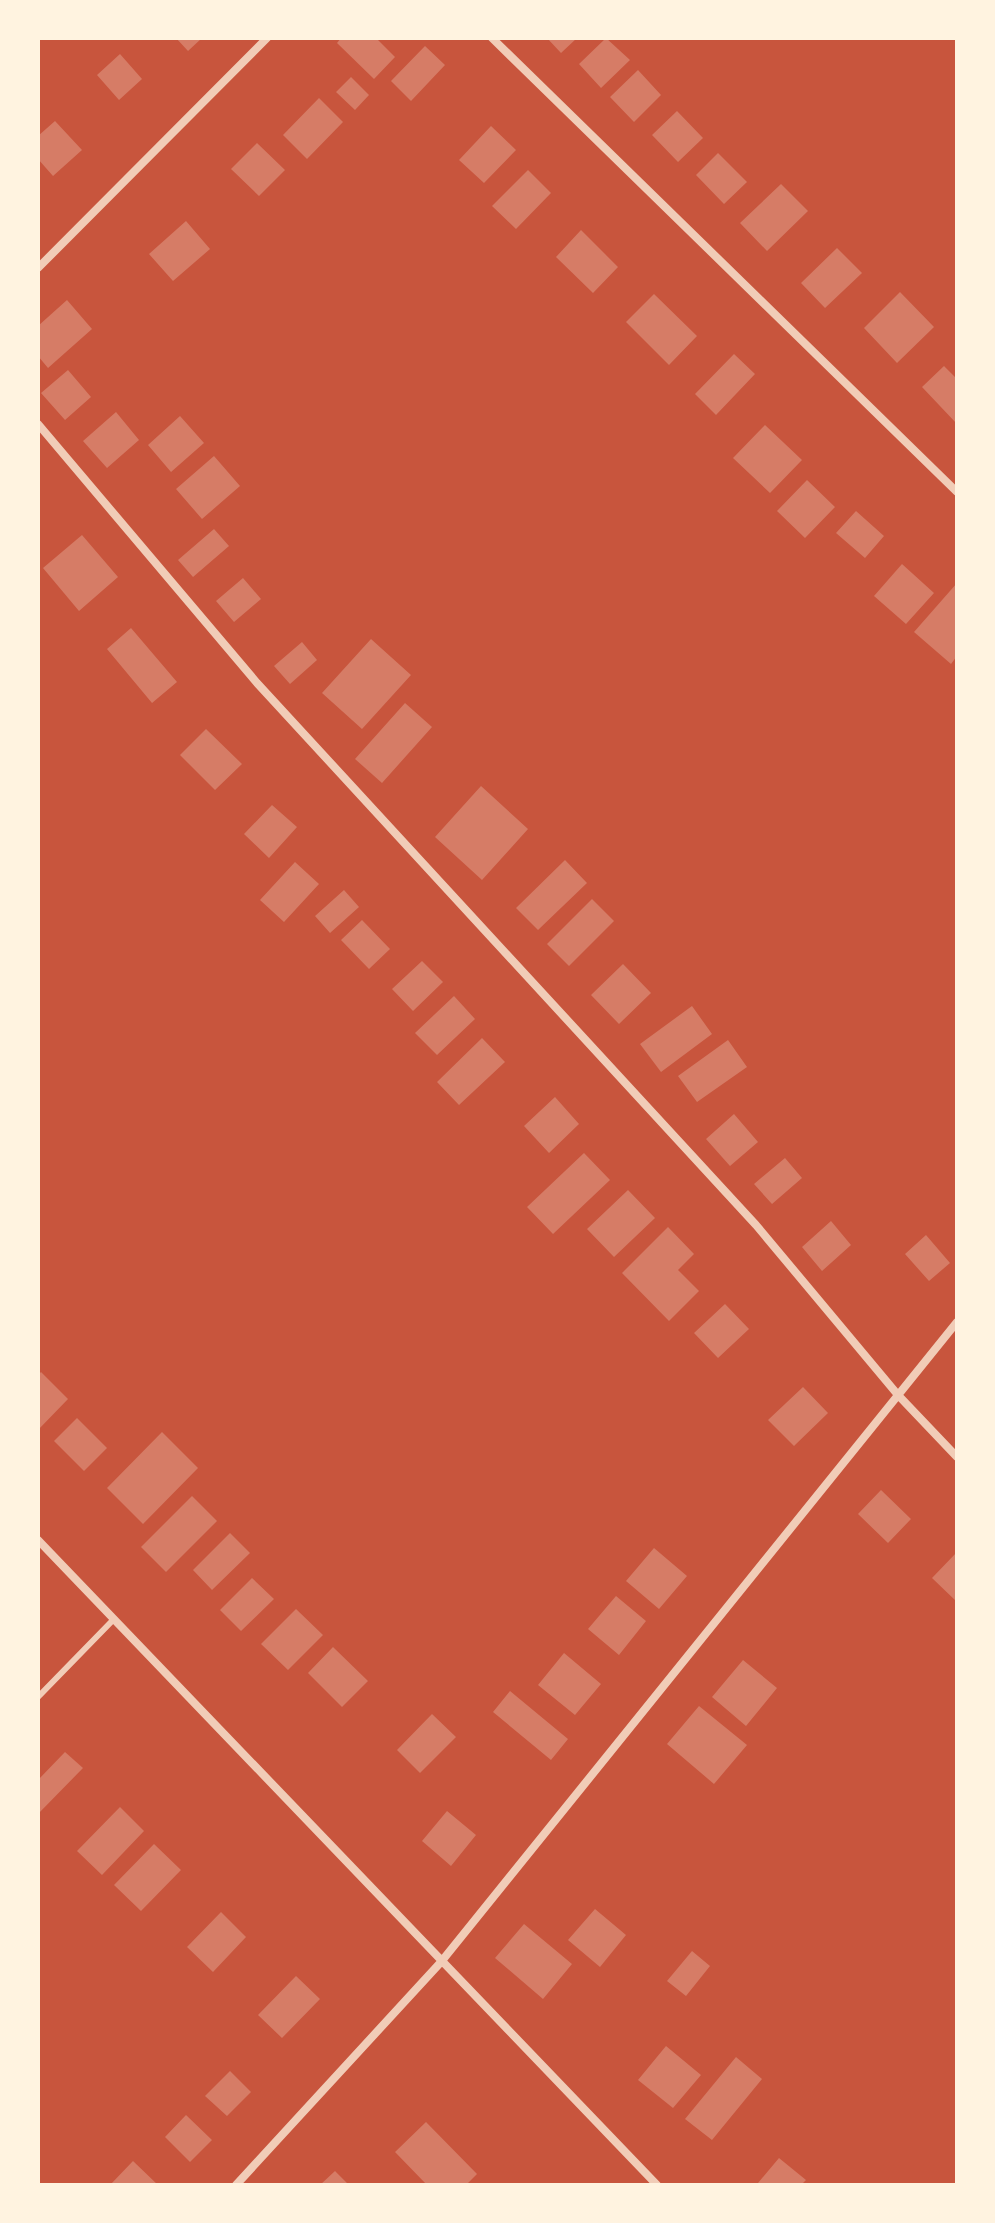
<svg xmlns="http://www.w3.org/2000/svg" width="995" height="2223" viewBox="0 0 995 2223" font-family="'Source Sans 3',sans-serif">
<rect width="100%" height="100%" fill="#c8553d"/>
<!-- building -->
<path fill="#d67c66" d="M176 38H202L188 51Z
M341 38H376L395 57 374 79 337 43Z
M547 38H577L561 53Z
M606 38 630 60 601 88 579 64Z
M425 46 445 65 411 101 391 81Z
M120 54 142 79 119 100 97 75Z
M638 70 661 95 634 122 610 97Z
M351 77 369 95 355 110 336 92Z
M319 98 343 122 307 159 283 135Z
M677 111 703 138 678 162 652 135Z
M55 121 82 150 53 176 38 159V136Z
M491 126 516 150 484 183 459 160Z
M257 143 285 170 259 196 231 169Z
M718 153 747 182 724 204 696 175Z
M528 170 551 193 516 229 492 206Z
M781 184 808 211 767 251 740 223Z
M186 221 210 249 173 281 149 254Z
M581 230 618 267 593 293 556 257Z
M837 248 862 273 825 308 801 283Z
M900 292 934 327 897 363 864 328Z
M654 294 697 336 669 365 626 322Z
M67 300 92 329 48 368 38 356V326Z
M734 354 755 374 716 415 695 394Z
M944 366 957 379V424L922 387Z
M68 370 91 397 65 420 41 393Z
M116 412 139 440 107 468 83 441Z
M180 416 204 443 171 472 148 445Z
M765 425 802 460 770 493 733 458Z
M214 456 240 486 202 519 176 489Z
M807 480 835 507 805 538 777 511Z
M856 511 884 536 865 558 836 533Z
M214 529 229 546 193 577 178 560Z
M82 535 118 577 79 611 43 568Z
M902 564 934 593 906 624 874 596Z
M243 578 261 599 234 622 216 601Z
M957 583V656L951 664 914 632Z
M131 628 177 682 152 703 107 649Z
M371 639 411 675 362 729 322 693Z
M302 642 317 660 290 684 274 666Z
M405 703 432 727 382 783 355 759Z
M206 729 242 764 215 790 180 755Z
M481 786 528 829 482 880 435 837Z
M272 805 297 827 269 858 244 834Z
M565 860 587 883 538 930 516 908Z
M295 862 319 884 284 922 260 900Z
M344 890 359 907 330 933 315 916Z
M592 899 614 921 569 966 547 944Z
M362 920 390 949 369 969 341 940Z
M422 961 443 982 413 1011 392 989Z
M623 964 651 993 619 1024 591 995Z
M454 996 475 1019 437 1055 415 1033Z
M692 1006 712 1034 661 1072 640 1044Z
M482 1038 505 1062 459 1105 437 1082Z
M728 1040 747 1067 697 1102 678 1076Z
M555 1097 579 1124 549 1153 524 1126Z
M734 1114 758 1142 730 1166 706 1139Z
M584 1153 610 1180 553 1234 527 1207Z
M785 1158 802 1178 772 1204 754 1184Z
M628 1190 655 1218 614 1257 587 1229Z
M831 1221 851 1245 822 1271 802 1247Z
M668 1227 694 1254 678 1270 699 1291 669 1321 622 1273Z
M926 1235 950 1263 929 1281 905 1254Z
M725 1304 749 1329 718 1358 694 1333Z
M41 1372 68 1399 38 1430V1375Z
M803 1387 828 1413 794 1446 768 1420Z
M77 1418 107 1448 84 1471 54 1441Z
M162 1432 198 1468 143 1524 107 1488Z
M881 1490 911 1519 888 1543 858 1514Z
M192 1496 217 1521 166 1572 141 1547Z
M230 1533 250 1553 212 1590 193 1570Z
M654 1548 687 1576 659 1609 626 1581Z
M957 1552V1602L932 1578Z
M252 1578 274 1599 241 1631 220 1610Z
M616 1596 646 1621 619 1655 588 1629Z
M296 1609 323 1635 288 1670 261 1644Z
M333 1647 368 1681 342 1707 308 1673Z
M564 1653 601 1684 575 1715 538 1685Z
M743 1660 777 1688 746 1726 712 1697Z
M510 1691 568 1739 551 1760 493 1712Z
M699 1706 747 1745 714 1784 667 1744Z
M432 1714 456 1737 420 1773 397 1750Z
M65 1752 83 1768 38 1814V1780Z
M120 1807 144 1831 102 1875 77 1851Z
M447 1811 476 1835 451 1866 422 1841Z
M154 1844 181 1870 141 1911 114 1885Z
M595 1909 626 1935 600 1967 568 1940Z
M221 1912 246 1937 213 1972 187 1947Z
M524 1924 572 1964 543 1999 495 1958Z
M692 1951 710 1966 686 1996 667 1981Z
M296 1976 320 1999 282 2038 258 2015Z
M666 2046 701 2075 673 2108 638 2080Z
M736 2057 762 2079 712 2140 685 2119Z
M230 2071 251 2092 227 2116 205 2096Z
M186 2115 212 2140 190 2162 165 2137Z
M426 2122 477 2174 466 2185H427L395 2152Z
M779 2158 806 2180 801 2185 758 2183Z
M133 2161 158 2185H110Z
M335 2171 349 2185H320Z"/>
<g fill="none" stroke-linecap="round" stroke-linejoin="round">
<!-- service -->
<path stroke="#f1ccb7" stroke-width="6" d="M38 1697 114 1619"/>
<!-- minor -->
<path stroke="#f1ccb7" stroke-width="8" d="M492 38 957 492
M38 268 267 38
M38 424 257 683 756 1225 898 1395 957 1457
M38 1540 657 2185
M236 2185 441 1962 957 1322"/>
</g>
<!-- border -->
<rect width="995" height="2223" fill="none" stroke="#fff3e0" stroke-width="80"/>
</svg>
